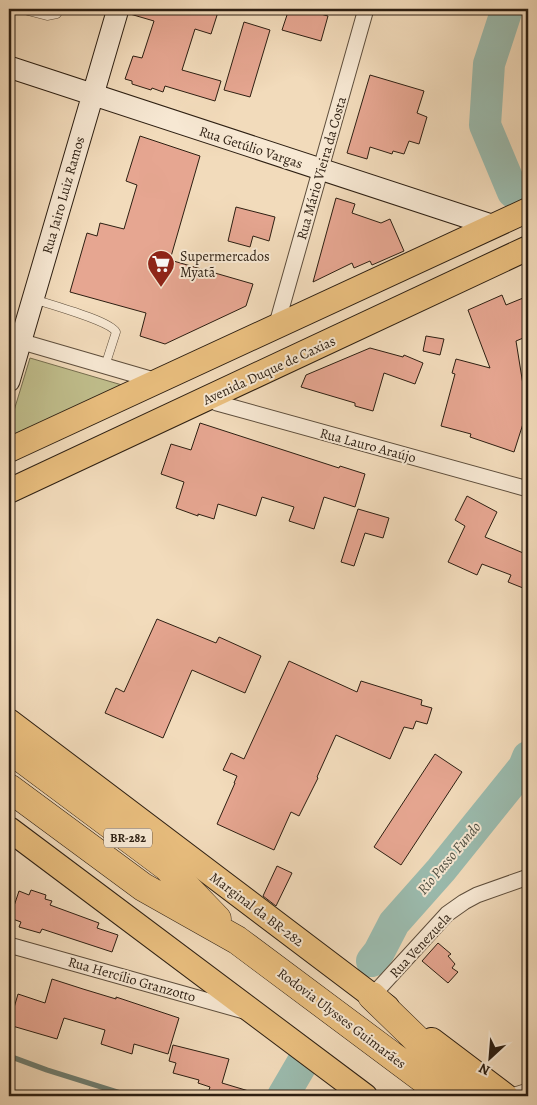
<svg xmlns="http://www.w3.org/2000/svg" width="537" height="1105" viewBox="0 0 537 1105" font-family="Alegreya,serif">
<rect width="100%" height="100%" fill="#f2dbbb"/>
<filter id="stains"><feTurbulence type="fractalNoise" baseFrequency=".004" numOctaves="4"/><feColorMatrix values="0 0 0 0 .2 0 0 0 0 .09 0 0 0 0 .02 0 0 0 .5 -.17"/></filter>
<radialGradient id="worn" r=".72"><stop offset=".6" stop-color="#630" stop-opacity="0"/><stop offset="1" stop-color="#630" stop-opacity=".3"/></radialGradient>
<!-- green -->
<path fill="#c0be8c" stroke="#766e4f" d="M30 358 122 385 9 438V427Z"/>
<g fill="none" stroke-linecap="round" stroke-linejoin="round">
<!-- stream -->
<path stroke="#6f7d70" stroke-width="5.5" d="M9 1056 47 1070 130 1096"/>
<!-- river -->
<path stroke="#9bbbae" stroke-width="32" d="M507 9 489 64 485 125 513 192
M372 961 379 952 394 923 441 870 524 767 528 757
M283 1096 304 1060"/>
</g>
<!-- building -->
<path fill="#e6a691" stroke="#2d1f12" d="M130 9H219L211 34 195 29 182 70 221 81 215 101 165 86 163 92 152 88 151 90 132 84V81L125 79 133 56 142 58 154 21 130 14Z
M289 9H302L328 16 321 41 282 30Z
M244 22 270 30 250 97 224 90Z
M370 75 424 91 417 113 427 117 419 144 409 141 404 154 393 151 392 154 370 147 367 159 347 153Z
M140 136 200 156 170 260 253 284 246 306 165 344 140 336 146 313 70 292 87 233 97 236 100 223 124 229 137 185 126 181Z
M336 198 355 204 352 213 381 223 390 219 404 251 372 265 370 261 354 268 352 263 313 282Z
M236 207 275 217 269 241 253 236 250 247 228 241Z
M502 295 506 305 528 296V336L516 341 524 391 528 392V408L514 452 470 437 471 434 441 426 455 374 452 373 456 359 490 368 468 310Z
M426 336 444 339 440 355 423 351Z
M370 348 403 357 404 355 423 363 415 384 384 373 373 411 355 406V403L301 387 306 375Z
M200 423 339 468 340 466 365 474 355 507 324 497 314 529 289 521 294 507 262 497 256 516 218 504 214 519 198 514V516L176 508 184 482 161 474 171 444 191 450Z
M467 496 497 512 485 537 528 555V590L508 582 511 575 482 564 477 575 448 562 465 526 455 520Z
M358 509 389 518 383 538 365 533 354 566 341 562Z
M157 619 216 643 219 637 261 656 245 693 192 670 163 738 105 713 116 688 124 692Z
M289 661 357 692 361 681 422 700 421 705 432 708 427 724 416 721 413 729 404 727 390 759 336 735 317 777 318 778 299 816 291 812 274 850 217 824 235 783H234L237 776 223 770 231 753 244 759Z
M435 754 462 772 401 865 374 847Z
M277 866 292 873 276 906 263 896Z
M31 890 46 895 45 899 52 901 50 905 99 923 97 928 118 935 112 952 42 929 40 933 19 927 21 922 10 918 19 891 29 895Z
M438 943 451 954 448 956 455 964 452 968 458 972 448 983 422 961Z
M52 979 83 989 116 999V997L179 1018 168 1054 134 1044 132 1054 101 1044 105 1030 64 1018 57 1039 9 1025 18 994 45 1003Z
M173 1045 229 1059 222 1083 252 1092 251 1096H207L210 1087 198 1083 199 1080 173 1073 176 1063 169 1061Z"/>
<g fill="none" stroke-linecap="round" stroke-linejoin="round">
<defs>
<path id="lane" d="M20 9 47 16 57 14 60 9
M34 299C50 305 109 320 116 332L105 366"/>
<path id="street" d="M276 327 366 9
M9 338 157 381
M210 397 217 403 528 489
M9 945 244 1011
M372 996 447 914 464 902 477 895 528 877
M512 1096 528 1091"/>
<path id="secondary" d="M9 67 494 226
M9 381 118 9"/>
<path id="primary" d="M9 450 528 210
M9 491 528 248
M9 721 387 1007
M9 829 365 1096
M432 1040 506 1096"/>
<path id="highway" d="M9 749 167 867 217 919
M9 788 143 887 237 940 446 1096
M372 996 475 1096"/>
</defs>
<!-- lane casing -->
<use href="#lane" stroke="#5e4e3c" stroke-width="9"/>
<!-- street casing -->
<use href="#street" stroke="#5e4e3c" stroke-width="17"/>
<!-- secondary casing -->
<use href="#secondary" stroke="#2d1f12" stroke-width="23"/>
<!-- primary casing -->
<use href="#primary" stroke="#2d1f12" stroke-width="26"/>
<!-- highway casing -->
<use href="#highway" stroke="#2d1f12" stroke-width="29"/>
<!-- lane -->
<use href="#lane" stroke="#f7e8d3" stroke-width="8"/>
<!-- street -->
<use href="#street" stroke="#f7e8d3" stroke-width="15"/>
<!-- secondary -->
<use href="#secondary" stroke="#f7e8d3" stroke-width="21"/>
<!-- primary -->
<use href="#primary" stroke="#e9be7e" stroke-width="24"/>
<!-- highway -->
<use href="#highway" stroke="#e9be7e" stroke-width="28"/>
</g>
<!-- icons -->
<defs>
<symbol id="supermarket-pin" viewBox="-11 -11 22 30"><path d="M0 17L-7.5 6A9.5 9.5 0 1 1 7.5 6Z" fill="#8f2418" stroke="#f7e8d3"/><path d="M-6-5.5h2.5l.6 2H6L4.5 2H-2.5L-4.4-4H-6ZM-1.5 3.2a1.3 1.3 0 1 0 .1 0ZM3 3.2a1.3 1.3 0 1 0 .1 0Z" fill="#fff"/></symbol>
</defs>
<g fill-rule="evenodd">
<use href="#supermarket-pin" x="145" y="248" width="32" height="43"/>
</g>
<g text-anchor="middle" stroke-width="4" stroke-linejoin="round" paint-order="stroke">
<!-- shield labels -->
<rect fill="#f7e8d3" stroke="#6a5b4c" stroke-width="1" x="104" y="828.5" width="48" height="19" rx="4"/>
<g font-size="12" font-weight="bold" fill="#2d1f12">
<text x="128" y="842">BR-282</text>
</g>
<!-- street labels -->
<g font-size="14" fill="#2d1f12" stroke="#f7e8d3">
<text transform="translate(251 147) rotate(18)" y="5">Rua Getúlio Vargas</text>
<text transform="translate(321 168) rotate(-74)" y="5">Rua Mário Vieira da Costa</text>
<text transform="translate(63 195) rotate(-74)" y="5">Rua Jairo Luiz Ramos</text>
<text transform="translate(269 370) rotate(-25)" y="5">Avenida Duque de Caxias</text>
<text transform="translate(368 445) rotate(15)" y="5">Rua Lauro Araújo</text>
<text transform="translate(257 909) rotate(37)" y="5">Marginal da BR-282</text>
<text transform="translate(420 945) rotate(-47)" y="5">Rua Venezuela</text>
<text transform="translate(132 979) rotate(16)" y="5">Rua Hercílio Granzotto</text>
<text transform="translate(342 1018) rotate(37)" y="5">Rodovia Ulysses Guimarães</text>
</g>
<!-- poi labels -->
<g font-size="14" fill="#2d1f12" stroke="#f7e8d3" text-anchor="start">
<text x="180" y="261">Supermercados<tspan x="180" dy="16">Myatã</tspan></text>
</g>
<!-- water labels -->
<g font-size="15" font-style="italic" fill="#4e4e41" stroke="#f7e8d3">
<text transform="translate(449 858) rotate(-50)" y="5">Rio Passo Fundo</text>
</g>
</g>
<!-- margin -->
<rect width="537" height="1105" fill="none" stroke="#f2dbbb" stroke-width="30"/>
<rect x="10" y="10" width="517" height="1085" fill="none" stroke="#2d1f12" stroke-width="2.5"/>
<rect x="15" y="15" width="507" height="1075" fill="none" stroke="#2d1f12"/>
<!-- north arrow -->
<g transform="translate(490 1058) rotate(206)" stroke="#f7e8d3" stroke-width="4" paint-order="stroke">
<path d="M0-4L9 19L0 12L-9 19Z" fill="#2d1f12"/>
<text y="-8" font-size="14" font-weight="bold" text-anchor="middle" fill="#2d1f12">N</text>
</g>
<rect width="100%" height="100%" filter="url(#stains)"/>
<rect width="100%" height="100%" fill="url(#worn)"/>
</svg>
